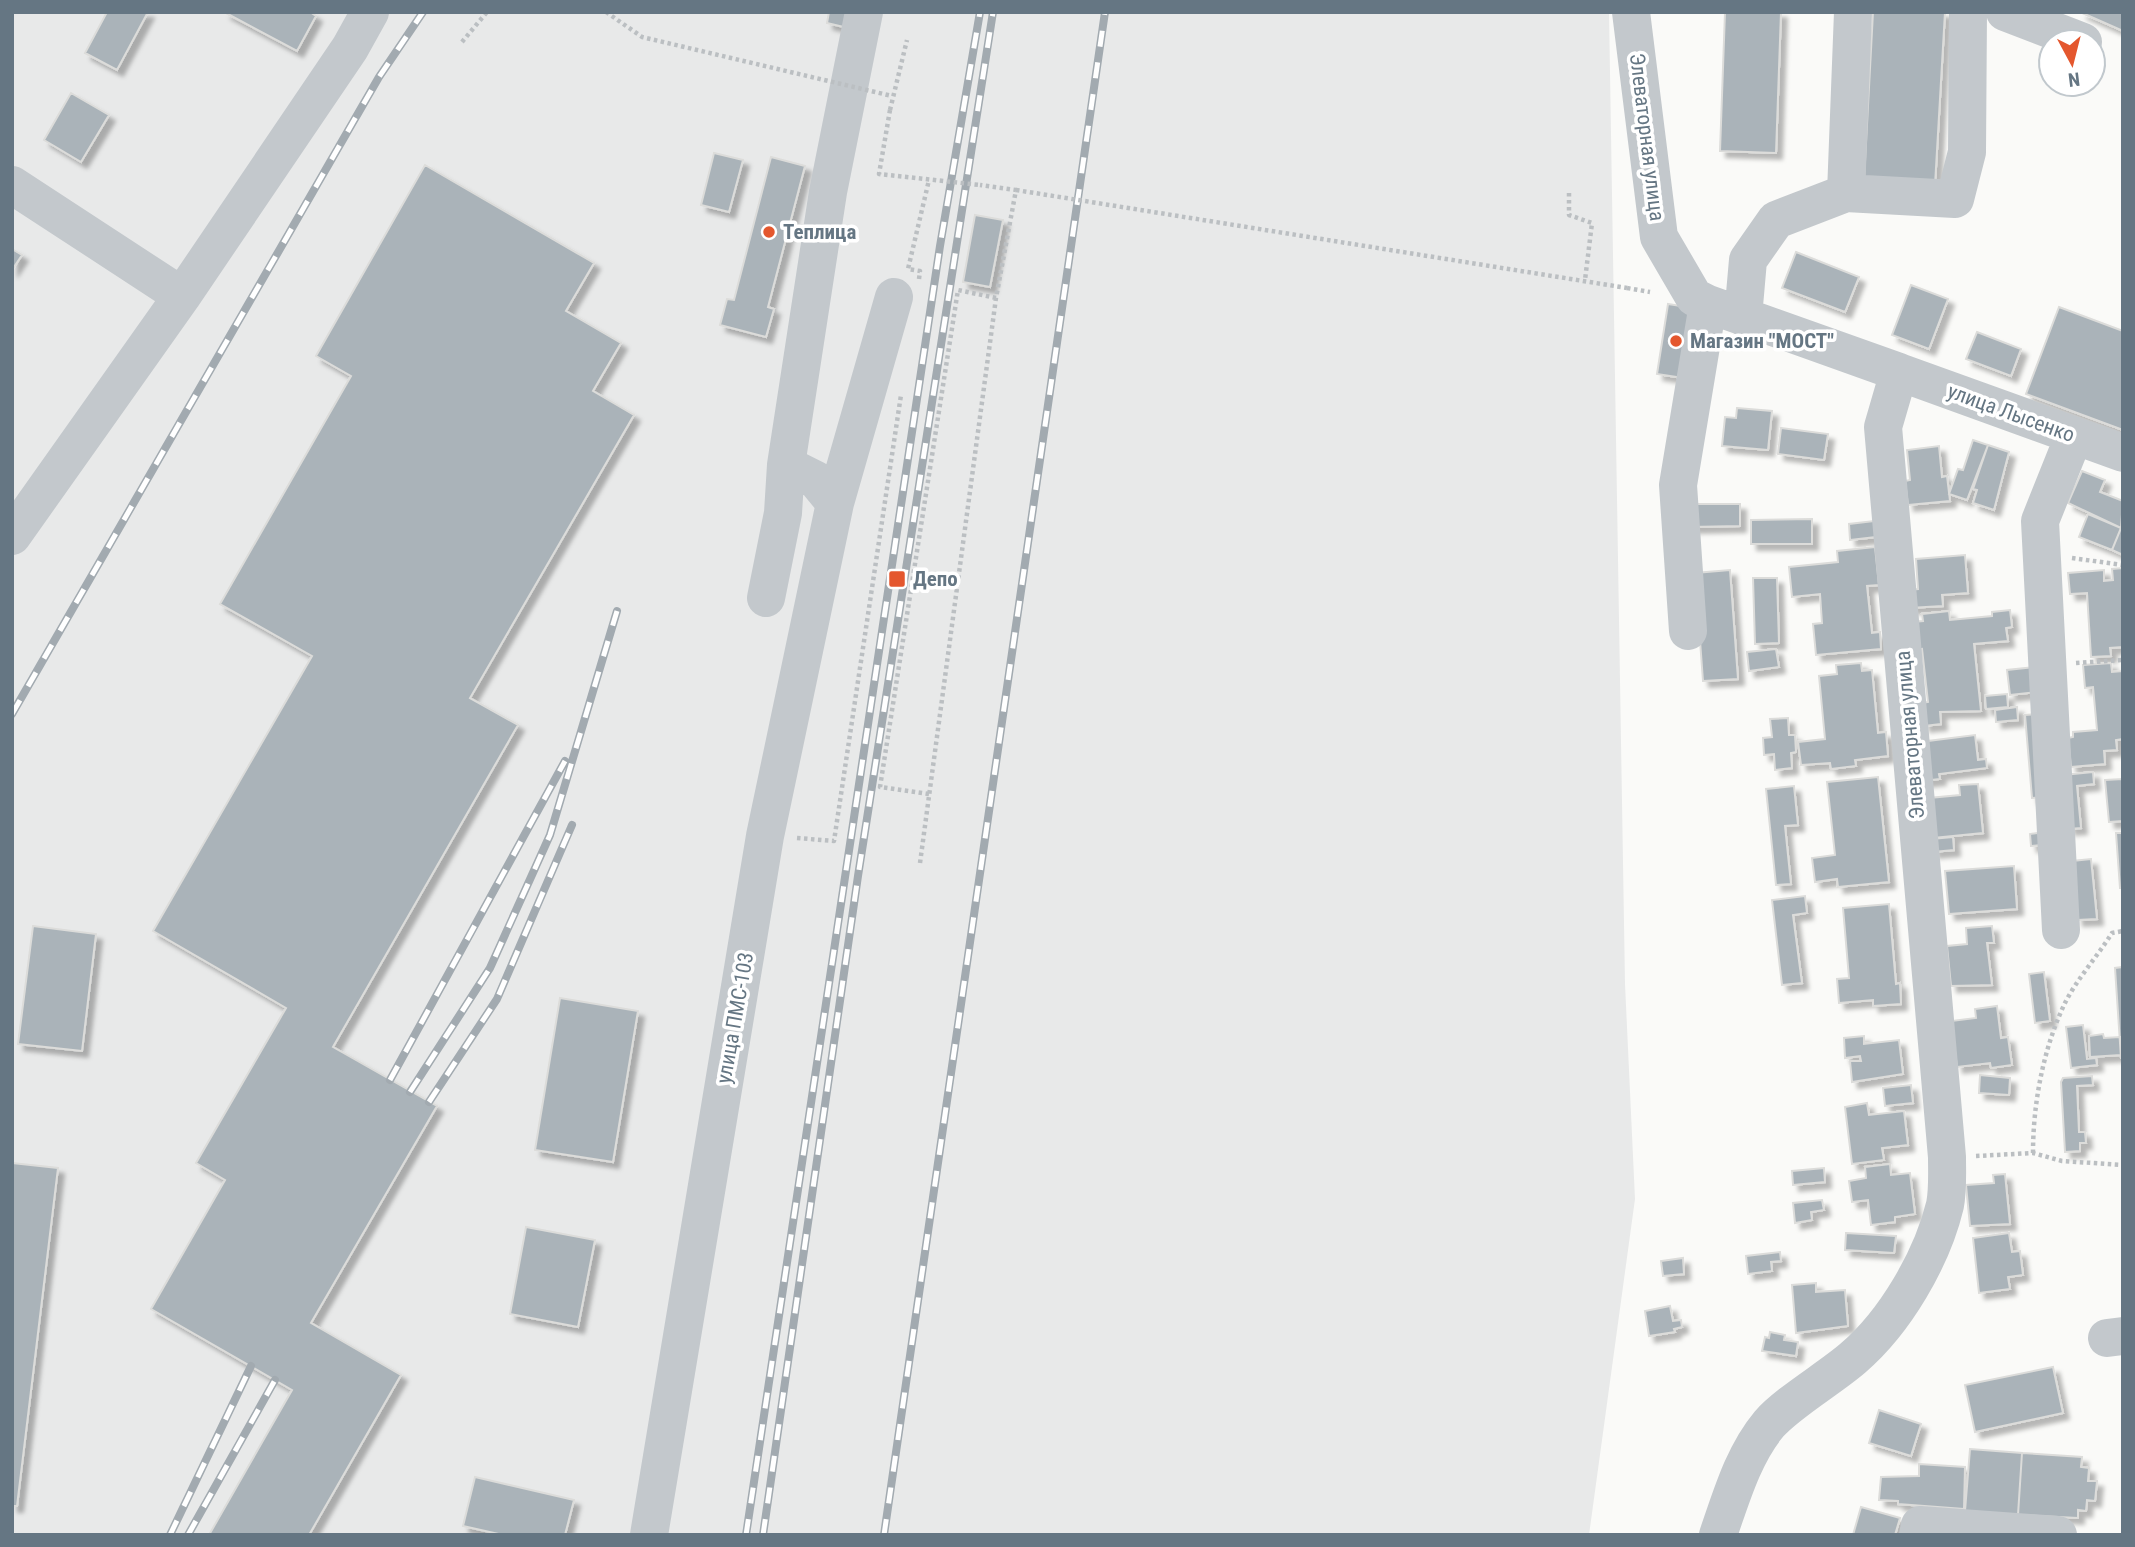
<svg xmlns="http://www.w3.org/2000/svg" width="2135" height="1547" viewBox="0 0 2135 1547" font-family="'Roboto Condensed',sans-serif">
<defs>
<filter id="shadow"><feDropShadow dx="6" dy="6" stdDeviation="2" flood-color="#0004"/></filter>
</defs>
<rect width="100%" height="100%" fill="#fafaf8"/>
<!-- built -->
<path fill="#e8e9e9" d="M12 12H1609L1625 984 1635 1199 1589 1535H12Z"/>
<!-- building -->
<path fill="#aab3b9" stroke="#dcdcda" stroke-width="2" filter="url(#shadow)" d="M107 12H148L117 70 85 53Z
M224 12H310L316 16 297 51Z
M829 12H855L852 29 827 23Z
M1725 12H1781L1776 153 1720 151Z
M1873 12H1945L1935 185 1864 181Z
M2080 12H2123V31Z
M71 93 109 115 81 162 44 140Z
M714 153 743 160 729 212 701 205Z
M771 157 805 166 768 307 774 309 766 337 720 325 727 299 734 300Z
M425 165 594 263 566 311 621 343 593 391 634 415 470 698 518 725 333 1047 437 1106 311 1323 401 1375 309 1535H209L292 1390 151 1309 225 1180 196 1163 286 1008 153 931 312 656 220 604 351 376 316 356Z
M975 215 1003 220 990 287 963 282Z
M12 249 22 255 12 270Z
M1796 252 1859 277 1845 312 1782 288Z
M1911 285 1948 299 1929 349 1892 335Z
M1668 304 1694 308 1683 378 1657 374Z
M2059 307 2123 331V430L2026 394Z
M1977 332 2021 349 2011 376 1966 359Z
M1737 408 1772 411 1768 450 1722 446 1725 417 1736 418Z
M1781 428 1828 434 1824 460 1778 454Z
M1973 440 1988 445 1967 500 1949 494 1958 469 1963 470Z
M1988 445 2009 452 1994 510 1973 503 1977 490 1973 489Z
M1939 446 1942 477 1947 476 1950 501 1908 505 1905 481 1910 480 1907 450Z
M2082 471 2105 480 2100 492 2123 501 2121 528 2068 503Z
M1690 504H1740V526L1690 527Z
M2088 514 2121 528 2112 550 2079 537Z
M1812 519V544H1751V520Z
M1874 521 1876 537 1850 540 1849 524Z
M2121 528 2123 529V555L2112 550Z
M1875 547 1879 585 1867 586 1872 633 1880 632 1881 649 1816 655 1813 624 1822 623 1820 594 1792 597 1789 567 1838 562 1837 551Z
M1965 555 1968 593 1942 595 1943 606 1909 608 1908 590 1918 589 1916 559Z
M2123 568V647L2110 648 2111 656 2091 657 2087 593 2070 594 2068 573 2104 570V581L2113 580 2112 569Z
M1730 570 1738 679 1703 681 1695 573Z
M1753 578H1777L1779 643 1755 644Z
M2010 610 2012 627 2006 628 2008 641 1974 644 1981 711 1940 712 1941 724 1924 726 1921 703 1928 702 1922 649 1915 650 1912 622 1923 621 1922 614 1949 611 1950 620 1992 616V612Z
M1776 649 1779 667 1749 671 1747 652Z
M1861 663 1862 671 1872 670 1878 733 1886 732 1888 756 1855 760 1856 766 1831 769 1830 763 1801 765 1798 742 1825 739 1819 676 1837 674 1836 665Z
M2111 663 2112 672 2123 671V739L2116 740 2117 750 2104 751 2105 764 2071 767 2068 738 2073 737V732L2097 730 2093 687 2085 688 2083 665Z
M2036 667 2038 692 2010 695 2007 670Z
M2007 694 2008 707 1986 709 1985 696Z
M2017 707 2018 720 1996 722 1995 710Z
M2040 714 2046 797 2032 798 2025 715Z
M1788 718 1789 735H1795L1796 752 1791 753 1792 768 1775 770 1774 754 1764 755 1763 738 1772 737 1770 719Z
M1975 735 1978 760 1986 759 1987 768 1939 774 1940 779 1922 781 1928 741Z
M2093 772 2094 784 2077 786 2081 828 2069 829 2063 775Z
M1878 777 1889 882 1838 887 1837 879 1815 882 1812 858 1835 855 1827 782Z
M2123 779V821L2109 822 2105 780Z
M1978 784 1983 833 1933 838 1929 798 1960 795 1959 785Z
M1794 786 1798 825 1785 826 1791 884 1776 885 1766 789Z
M2052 831 2053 844 2031 846 2030 834Z
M2116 833H2123V888H2120Z
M1953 837 1954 850 1933 852 1931 839Z
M2091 859 2097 919 2077 920 2072 861Z
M2014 866 2017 909 1949 914 1945 871Z
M1805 896 1807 913 1793 915 1802 983 1782 985 1772 900Z
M1889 904 1896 984 1900 983 1901 1004 1873 1006V1000L1839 1003 1837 979 1849 978 1843 908Z
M33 926 96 934 82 1051 18 1044Z
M1992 926 1994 943H1987L1992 985 1951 986 1947 946 1967 944 1966 928Z
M2123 967V1058H2121L2115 968Z
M2044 972 2050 1021 2035 1023 2029 974Z
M560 998 638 1011 613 1162 535 1150Z
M1997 1006 2001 1038 2008 1037 2012 1065 1991 1068 1990 1063 1957 1067 1951 1021 1976 1018 1975 1009Z
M2083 1025 2087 1059 2096 1058 2097 1065 2071 1068 2066 1027Z
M2103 1034 2104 1038 2120 1037 2121 1055 2090 1057 2089 1036Z
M1864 1036V1044L1899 1040 1903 1074 1852 1082 1850 1061H1861L1860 1056 1845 1058 1844 1038Z
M1980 1075 2010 1078 2009 1095 1979 1093Z
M2092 1076 2093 1085 2077 1086 2079 1132H2085L2086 1143H2080V1151L2065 1152 2061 1082 2063 1078Z
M1911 1085 1913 1103 1885 1106 1883 1088Z
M1867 1103 1869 1115 1904 1111 1908 1145 1882 1148 1884 1160 1852 1164 1845 1107Z
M12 1163 58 1168 17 1506H12Z
M1890 1164 1891 1175 1910 1173 1915 1214 1895 1217V1222L1871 1225 1868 1200 1852 1202 1849 1181 1866 1178 1865 1167Z
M1824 1168 1825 1182 1793 1185 1792 1171Z
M2005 1174 2010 1224 1970 1226 1966 1185 1994 1183 1993 1175Z
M1822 1200 1824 1210 1811 1212 1812 1220 1795 1223 1793 1203Z
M526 1227 595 1240 578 1327 510 1314Z
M1846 1233 1896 1236 1894 1253 1845 1250Z
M2009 1233 2012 1252 2020 1251 2023 1275 2008 1277 2010 1289 1979 1293 1973 1238Z
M1780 1252 1781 1261 1771 1262 1772 1271 1748 1274 1746 1256Z
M1683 1258 1684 1274 1663 1276 1661 1261Z
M1816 1283V1292L1845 1290 1848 1326 1796 1333 1792 1285Z
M1670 1306 1673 1321 1681 1320 1682 1327 1674 1329 1675 1332 1649 1336 1645 1311Z
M1770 1332 1785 1335 1784 1340 1798 1342 1796 1356 1762 1351 1765 1337 1769 1338Z
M2053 1367 2063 1413 1975 1432 1965 1385Z
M1879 1410 1921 1424 1911 1456 1869 1443Z
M1970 1449 2022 1453 2018 1515 1965 1511Z
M2022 1453 2082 1457 2081 1467 2089 1468 2088 1481H2097L2095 1501 2087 1500 2086 1511 2078 1510V1518L2018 1515Z
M1919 1464 1965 1467 1964 1509 1898 1504V1501L1879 1500 1881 1477 1919 1476Z
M475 1477 574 1500 565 1535H503L463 1526Z
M1861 1507 1900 1518 1895 1535H1853Z"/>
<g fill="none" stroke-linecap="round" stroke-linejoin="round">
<!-- path -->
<path stroke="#bbbfc2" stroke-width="4.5" stroke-dasharray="3.5 3.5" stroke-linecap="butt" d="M462 42 487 12
M890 110 907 40
M1569 193V215L1592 223 1585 280
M919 279 920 271 908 269 929 180
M1627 288 1650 292
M2072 558 2123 565
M2076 663 2123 660
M929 794 880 787 958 290 996 298
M797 838 834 841 901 395
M920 863 996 298 1016 190 980 185
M2033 1153C2033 1104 2043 1050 2064 1005 2076 980 2097 957 2112 933L2123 931
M1976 1156 2033 1153 2062 1161 2123 1165"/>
<!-- minor -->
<path stroke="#c3c8cc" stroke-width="38" d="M1631 12 1659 237 1694 297 1708 304 1899 372 1883 427 1947 1157C1947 1173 1948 1190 1945 1205 1932 1259 1895 1322 1853 1358 1830 1378 1787 1403 1769 1424 1743 1455 1731 1498 1718 1535
M2005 12 2083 42
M12 185 182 296 350 48 370 12
M1846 193 1955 199 1967 152 1968 12
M1743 317 1748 260 1776 220 1846 193 1853 12
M1899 372 2123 453
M835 503 816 480 786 465 828 192 864 12
M12 536 182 296
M766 598 783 513 786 465
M1688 631 1678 485 1708 304
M2061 930 2040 521 2074 436
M2107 1338 2123 1336
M649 1535 765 836 835 503 894 297
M1918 1535 1920 1525 2058 1535"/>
<defs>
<path id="rail" d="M12 714 379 77 423 12
M390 1080 565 761
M410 1092 490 968 550 835 617 611
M429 1102 497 999 572 825
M170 1535 251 1366
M188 1535 275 1380
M746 1535 940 246 980 12
M763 1535 858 876 993 12
M884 1535 1105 12"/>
</defs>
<!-- rail casing -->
<use href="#rail" stroke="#a2aab0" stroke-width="8"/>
<!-- rail -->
<use href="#rail" stroke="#fff" stroke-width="5" stroke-dasharray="16" stroke-linecap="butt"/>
<!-- path-bridge -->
<path stroke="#bbbfc2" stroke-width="4.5" stroke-dasharray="3.5 3.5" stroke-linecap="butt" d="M606 12 642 37 892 96
M890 110 879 174 980 185
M1016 190 1627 288"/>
</g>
<!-- markers -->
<g fill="#e4572e" stroke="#fff" stroke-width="2.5">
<circle cx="769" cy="232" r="7"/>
<circle cx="1676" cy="341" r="7"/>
<rect x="888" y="570" width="18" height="18" rx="3.5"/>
</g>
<g text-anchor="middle" stroke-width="7" stroke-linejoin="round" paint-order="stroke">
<!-- street labels -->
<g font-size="21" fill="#657683" stroke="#fff">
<text transform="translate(1647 137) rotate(83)" y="7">Элеваторная улица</text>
<text transform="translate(2011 413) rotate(20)" y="7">улица Лысенко</text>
<text transform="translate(1910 735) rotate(-95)" y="7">Элеваторная улица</text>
<text transform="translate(735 1018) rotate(-80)" y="7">улица ПМС-103</text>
</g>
<!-- poi labels -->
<g font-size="21" font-weight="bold" fill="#657683" stroke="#fff" text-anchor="start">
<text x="783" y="239">Теплица</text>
<text x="1690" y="348">Магазин "МОСТ"</text>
<text x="913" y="586">Депо</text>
</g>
</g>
<!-- border -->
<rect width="2135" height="1547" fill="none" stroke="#657683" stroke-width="28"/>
<!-- north arrow -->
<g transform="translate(2072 63) rotate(173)"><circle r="33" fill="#ffffff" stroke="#c1c8cd" stroke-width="2"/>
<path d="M0-5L12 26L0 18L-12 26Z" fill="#e4572e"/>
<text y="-10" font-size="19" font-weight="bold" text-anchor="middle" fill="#657683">N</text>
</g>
</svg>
